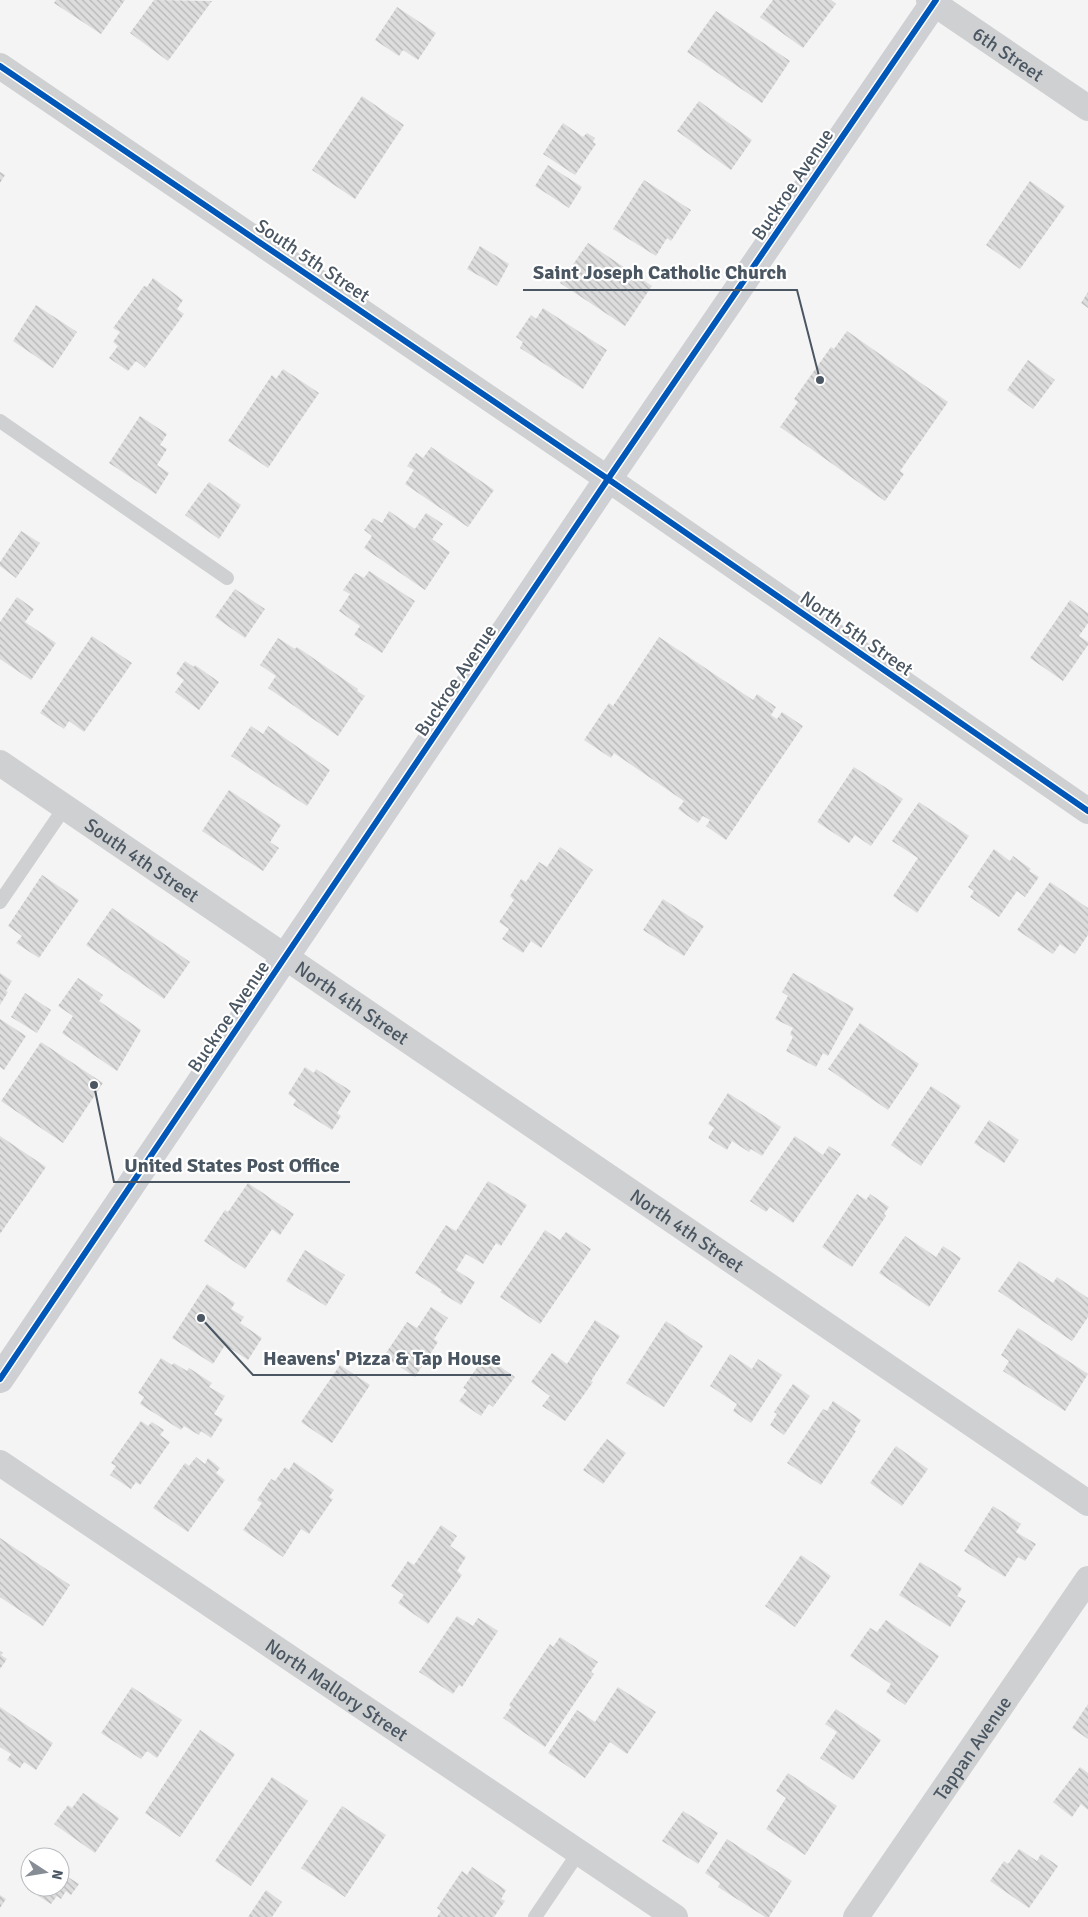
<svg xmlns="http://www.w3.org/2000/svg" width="1088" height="1917" viewBox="0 0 1088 1917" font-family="Signika,sans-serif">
<defs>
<pattern id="building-back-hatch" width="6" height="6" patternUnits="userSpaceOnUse" patternTransform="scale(1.25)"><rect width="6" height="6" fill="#ddddde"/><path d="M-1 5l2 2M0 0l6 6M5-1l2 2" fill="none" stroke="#b5b6b7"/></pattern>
</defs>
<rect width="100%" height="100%" fill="#f4f4f4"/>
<!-- building -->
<path fill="url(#building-back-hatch)" d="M56 0H125L101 34 54 3Z
M154 0 212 1 168 61 130 33Z
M773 0H831L836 4 803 48 760 17Z
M397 7 436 33 418 60 403 50 399 56 375 40Z
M716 11 790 61 762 103 687 52Z
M362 96 404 125 355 199 312 170Z
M699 101 752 140 731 170 677 131Z
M563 123 583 137 587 133 595 138 593 142 596 144 575 175 543 154Z
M548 165 582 187 569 208 535 186Z
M0 172 5 175 0 183Z
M644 180 691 210 671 241 667 238 656 256 613 229Z
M1030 181 1065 206 1020 269 986 245Z
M588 243 652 286 625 326 560 283Z
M480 246 509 264 497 286 467 269Z
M153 278 183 300 177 309 184 314 145 368 136 361 128 371 109 358 118 346 113 342 120 332 113 328 144 286 147 287Z
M1088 292V308L1081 303Z
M36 305 77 332 53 368 13 341Z
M543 308 607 350 583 389 520 348 523 342 516 337 531 315 536 319Z
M847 331 948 402 900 471 904 474 885 501 780 427 798 402 794 399 831 347 834 349Z
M1028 360 1055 380 1033 409 1007 390Z
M283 369 319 393 268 468 228 441 272 375 276 379Z
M140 416 167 434 160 445 167 449 157 465 169 473 156 494 109 463Z
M431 447 494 490 468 527 405 484 414 470 407 466 416 453 423 458Z
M209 482 241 505 219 539 185 515Z
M389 511 415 529 426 513 443 524 432 539 450 552 425 590 364 548 372 536 364 530 373 518 382 523Z
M21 531 40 543 16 578 0 566V562Z
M369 571 415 601 382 653 354 635 360 626 339 611 350 594 343 590 355 573 364 578Z
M235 589 265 609 245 638 215 617Z
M17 597 34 609 25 622 56 643 31 680 0 659V622Z
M1070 600 1088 613V623L1079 636 1088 642V645L1063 681 1030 658Z
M92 636 132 663 84 732 69 721 64 729 40 713Z
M659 637 753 700 757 694 776 707 771 715 777 719 782 712 803 726 726 840 706 826 710 820 703 816 698 823 678 809 684 801 614 753 611 758 584 740 609 703 613 706Z
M278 638 295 649 297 647 358 689 357 691 365 696 338 736 268 688 276 676 260 665Z
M185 661 194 667 195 665 219 682 199 710 175 692 184 680 176 674Z
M251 726 263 734 268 726 330 770 307 806 231 756Z
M854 767 903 799 871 846 855 835 849 843 817 822Z
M229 790 281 825 270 842 279 848 263 871 202 831Z
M919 802 969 836 917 913 893 896 918 858 892 841Z
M560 847 593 870 541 948 531 941 523 953 502 939 509 929 499 922 514 900 510 896 521 879 526 882 539 862 547 867Z
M994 849 1010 861 1013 856 1031 869 1029 871 1039 877 1025 897 1017 891 999 917 970 897 974 891 968 887Z
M42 875 79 900 39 958 16 943 22 936 8 926Z
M1050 882 1088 908V935L1075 954 1060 944 1053 954 1017 930Z
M663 899 704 926 684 956 643 930Z
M112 908 190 962 164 999 86 945Z
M0 973 12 981 6 991 8 992 0 1005Z
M793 973 854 1008 828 1056 823 1053 816 1067 786 1051 793 1037 790 1034 793 1028 775 1019 788 996 782 992Z
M78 978 103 995 99 1001 141 1030 117 1071 62 1033 73 1016 58 1006Z
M25 993 51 1010 37 1033 11 1017Z
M0 1019 26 1036 4 1070 0 1067Z
M860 1023 919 1064 888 1110 828 1069Z
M41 1042 103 1083 63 1143 1 1101Z
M305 1067 314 1073 316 1069 351 1091 337 1113 341 1116 332 1130 293 1105 296 1100 288 1094Z
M931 1086 961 1106 921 1166 891 1145Z
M728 1093 781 1127 762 1156 751 1149 749 1152 732 1141 727 1150 708 1138 714 1128 708 1124Z
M989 1120 1019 1140 1004 1163 974 1143Z
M0 1136 46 1167 0 1234Z
M795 1136 823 1155 829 1146 841 1154 793 1223 770 1207 766 1212 750 1201Z
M488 1181 527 1205 501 1246 496 1243 483 1264 466 1254 456 1270 475 1282 461 1305 440 1292 442 1290 415 1273 446 1225 456 1231Z
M248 1183 294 1214 280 1235 272 1229 245 1269 204 1241 225 1210 228 1212Z
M857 1194 866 1200 870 1194 889 1207 884 1214 886 1216 852 1267 822 1247Z
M545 1230 560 1240 566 1232 591 1249 540 1324 500 1297Z
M905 1236 936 1257 943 1246 961 1258 929 1307 879 1273Z
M305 1250 345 1275 326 1306 286 1281Z
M1019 1261 1053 1283 1057 1277 1088 1298V1317L1072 1341 998 1291Z
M207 1284 235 1303 231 1309 244 1317 240 1323 262 1338 248 1360 225 1345 213 1364 172 1338Z
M431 1307 448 1318 434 1339 438 1342 415 1377 384 1356 407 1322 417 1328Z
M595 1320 620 1336 591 1381 593 1382 565 1421 542 1406 550 1396 531 1382 552 1353 567 1364Z
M666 1321 703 1346 664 1407 626 1383Z
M1018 1328 1088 1374 1065 1411 1003 1371 1009 1361 1001 1355Z
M730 1354 752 1369 758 1359 782 1375 751 1423 733 1411 737 1404 710 1386Z
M485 1356 515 1377 493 1407 489 1404 481 1416 459 1401 467 1390 463 1388Z
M161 1358 172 1365 174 1363 187 1371 189 1368 212 1383 209 1387 225 1396 214 1414 223 1419 211 1438 201 1431 199 1435 184 1426 181 1430 140 1404 144 1397 138 1393Z
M340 1365 370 1385 332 1443 301 1422Z
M793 1384 810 1396 784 1435 770 1425 777 1414 774 1412Z
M833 1401 861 1420 854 1430 856 1431 821 1485 787 1463 823 1409 827 1411Z
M141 1421 148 1426 152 1422 164 1430 160 1435 170 1442 140 1485 136 1482 131 1489 110 1475 116 1466 111 1463Z
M607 1439 626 1453 603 1484 583 1470Z
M896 1446 928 1469 902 1506 870 1483Z
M196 1457 205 1464 208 1458 220 1468 216 1473 225 1480 188 1532 153 1508 185 1463 189 1466Z
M294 1462 334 1490 329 1497 333 1499 309 1534 301 1529 283 1557 243 1530 262 1503 257 1500 271 1479 275 1481 285 1467 289 1470Z
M993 1506 1021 1524 1016 1532 1036 1544 1025 1561 1018 1557 1005 1577 964 1551Z
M441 1525 457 1536 450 1546 466 1557 457 1571 462 1575 428 1624 398 1603 404 1595 391 1586 408 1561 414 1565Z
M0 1538 70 1585 43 1626 0 1597Z
M801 1555 831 1576 795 1627 765 1606Z
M920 1562 962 1588 957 1596 966 1601 950 1627 899 1595Z
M457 1616 473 1626 478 1618 498 1631 462 1687 459 1685 453 1694 419 1672Z
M886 1620 939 1656 905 1705 886 1692 891 1684 850 1656 870 1628 877 1632Z
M560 1637 598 1662 591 1672 594 1674 545 1747 503 1718 511 1707 509 1705 550 1644 553 1647Z
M0 1651 3 1653 1 1655 7 1659 0 1669Z
M132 1687 182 1720 157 1758 147 1751 141 1759 101 1733Z
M618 1687 656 1712 627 1754 610 1742 585 1778 548 1753 577 1710 595 1722Z
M1088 1704V1739L1072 1728Z
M0 1707 53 1743 36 1770 24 1762 20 1768 7 1760 11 1754 0 1747Z
M836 1709 881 1740 853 1780 820 1758 837 1732 825 1724Z
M200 1730 235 1754 180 1837 145 1813Z
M1080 1767 1088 1773V1810L1081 1804 1072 1817 1053 1802Z
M788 1773 837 1806 805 1855 766 1829 786 1798 776 1791Z
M272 1777 308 1801 251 1886 215 1861Z
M83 1793 119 1818 95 1853 54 1824 68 1805 72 1808Z
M342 1806 386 1835 345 1897 301 1868Z
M683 1811 718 1833 698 1864 662 1841Z
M727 1839 792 1881 769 1917H765L718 1887 720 1883 705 1873Z
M1019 1849 1037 1861 1041 1854 1058 1866 1029 1908 990 1881 1004 1861 1008 1864Z
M472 1867 506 1890 501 1899 505 1901 494 1917H437L441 1911 437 1908 462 1871 467 1875Z
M60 1872 79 1884 71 1895 66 1891 61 1899 57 1896 51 1904 27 1889 30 1883V1887H60Z
M266 1890 282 1902 272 1917H248Z
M0 1895 6 1899 0 1908Z"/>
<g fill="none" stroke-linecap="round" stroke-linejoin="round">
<!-- lane -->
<path stroke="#ced0d2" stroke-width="14" d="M0 421 227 578
M0 902 65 807
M535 1917 579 1852"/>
<!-- street -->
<g stroke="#ced0d2" stroke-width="26">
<path id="s1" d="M929 0 1088 108"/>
<path d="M0 66 608 479 1088 811"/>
<path id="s2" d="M0 763 1088 1503"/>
<path id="s3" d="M0 1463 675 1917"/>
<path id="s4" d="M856 1917 1088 1579"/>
</g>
<!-- secondary -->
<path stroke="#ced0d4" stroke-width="28" d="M0 1379 608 479 936 0"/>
<defs>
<path id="cycleway" d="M0 66 608 479 1088 811
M0 1379 608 479 936 0"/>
</defs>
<!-- cycleway casing -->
<use href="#cycleway" stroke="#fff" stroke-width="9"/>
<!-- cycleway -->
<use href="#cycleway" stroke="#0057b8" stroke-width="6"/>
</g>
<g text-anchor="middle" stroke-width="4.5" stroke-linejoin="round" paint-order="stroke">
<!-- street labels -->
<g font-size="19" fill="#4a5661" stroke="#fff">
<text dy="7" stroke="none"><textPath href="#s1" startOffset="96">6th Street</textPath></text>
<text transform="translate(792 184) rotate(-56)" y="7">Buckroe Avenue</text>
<text transform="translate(313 260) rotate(34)" y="7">South 5th Street</text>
<text transform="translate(857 633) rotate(35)" y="7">North 5th Street</text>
<text transform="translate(455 680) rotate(-56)" y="7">Buckroe Avenue</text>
<text dy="7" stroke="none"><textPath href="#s2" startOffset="172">South 4th Street</textPath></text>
<text dy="7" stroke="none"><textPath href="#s2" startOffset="426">North 4th Street</textPath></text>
<text transform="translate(228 1016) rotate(-56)" y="7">Buckroe Avenue</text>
<text dy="7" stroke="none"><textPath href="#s2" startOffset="831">North 4th Street</textPath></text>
<text dy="7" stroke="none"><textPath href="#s3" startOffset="406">North Mallory Street</textPath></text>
<text dy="7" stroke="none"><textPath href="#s4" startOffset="205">Tappan Avenue</textPath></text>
</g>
</g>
<!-- callouts -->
<path fill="none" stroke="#4a5661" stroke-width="2" d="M820 380L797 290H523M94 1085L114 1182H350M201 1318L253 1375H511"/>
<g fill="#4a5661" stroke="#fff" stroke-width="2">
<circle cx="820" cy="380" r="5"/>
<circle cx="94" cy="1085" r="5"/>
<circle cx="201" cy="1318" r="5"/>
</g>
<g font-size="20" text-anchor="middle" font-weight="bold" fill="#4a5661" stroke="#fff" stroke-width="4.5" stroke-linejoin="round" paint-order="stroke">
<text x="660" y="279">Saint Joseph Catholic Church</text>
<text x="232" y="1172">United States Post Office</text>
<text x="382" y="1365">Heavens' Pizza &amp; Tap House</text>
</g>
<!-- north arrow -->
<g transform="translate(45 1872) rotate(102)"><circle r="24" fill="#ffffff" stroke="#b7bbc0"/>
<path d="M0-4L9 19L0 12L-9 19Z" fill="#868d94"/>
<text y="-8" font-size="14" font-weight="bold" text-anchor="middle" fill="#4a5661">N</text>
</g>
</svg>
